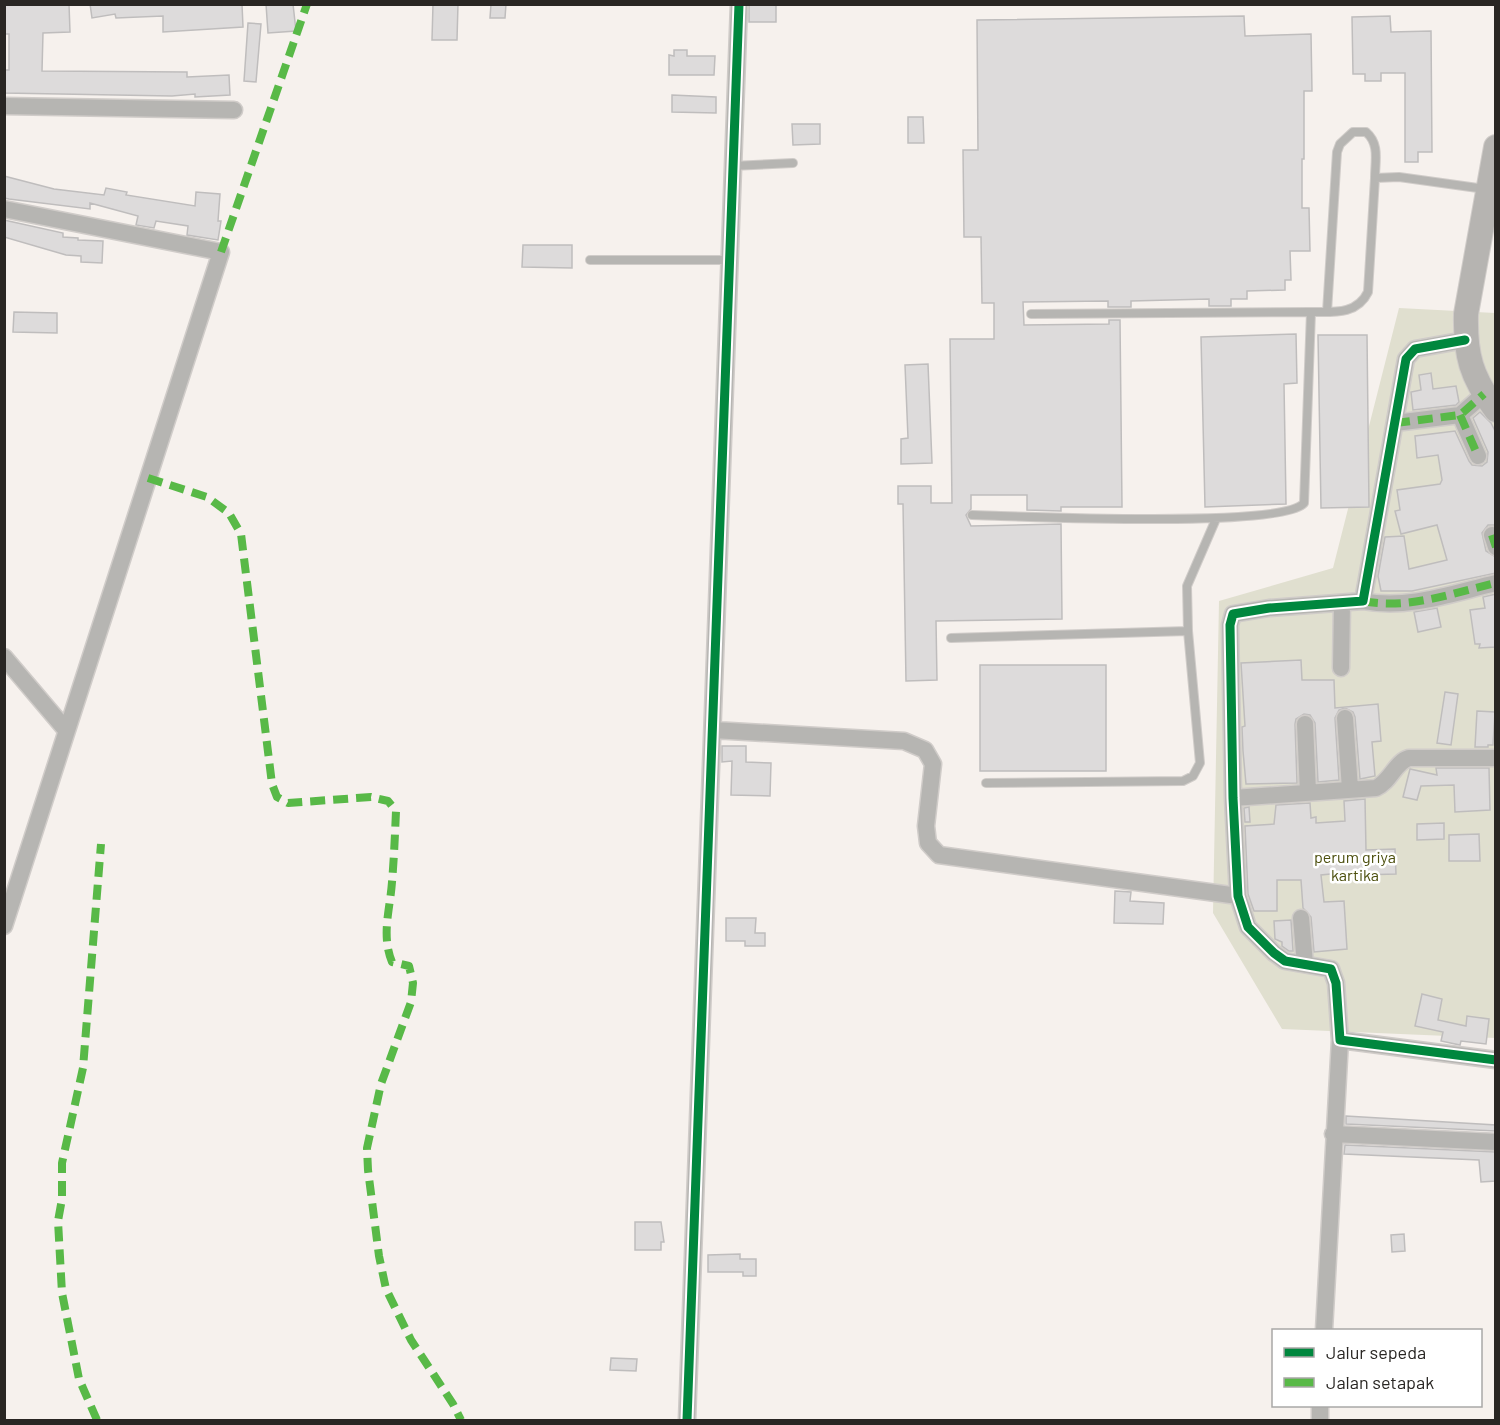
<svg xmlns="http://www.w3.org/2000/svg" width="1500" height="1425" viewBox="0 0 1500 1425" font-family="Barlow,sans-serif">
<rect width="100%" height="100%" fill="#f6f1ed"/>
<!-- green -->
<path fill="#e0dfcf" d="M1399 308 1495 313V1038L1282 1029 1213 913 1219 601 1333 568Z"/>
<!-- building -->
<path fill="#dddbdb" stroke="#bfbdbd" stroke-width="1.5" d="M4 4H69L70 32 43 33 42 71 187 72V77L229 75 230 95 195 97V94L172 96 4 93V70H9V34H4Z
M90 4H242L243 27 163 32V16L116 18 115 14 92 18Z
M266 4H293L296 31 268 33Z
M433 4H458L457 40H432Z
M491 4H506L505 18H490Z
M749 4H776V22H749Z
M1244 16 1245 36 1311 34 1312 91H1304V159H1302V208H1309L1310 251H1290L1291 280H1285V290L1247 291V299H1231V306H1209V299L1131 301V307H1108V301L1023 302 1024 325 1109 324V320H1120L1122 507H1061V511L1027 510V495H971V509L966 515 971 526 1061 524 1062 619 936 621 937 680 906 681 903 504H898V486H931V503H952L950 339H994V303H982L981 237H964L963 150H978L977 20Z
M1390 16 1391 32 1431 31 1432 152H1418V162H1405V73H1381V81H1365V74H1353L1352 17Z
M248 23 261 24 256 82 244 81Z
M674 50H687V56H715L714 75H669V55L674 56Z
M672 95 716 97V113L672 112Z
M908 117H923L924 143H908Z
M792 124H820V144L793 145Z
M4 176 54 189 104 195 106 188 127 192 126 195 195 206 196 192 220 194 218 221H221L218 240 187 235 188 226 156 221 154 228 136 225 138 216 90 203V209L9 199 4 198Z
M4 220 63 233V237L78 238V240L103 241 102 263 81 262V256L66 255 4 237Z
M523 245H572V268L522 267Z
M14 312 57 313V333L13 332Z
M1296 334 1297 383 1284 384 1286 504 1205 507 1201 337Z
M1318 335H1367L1369 507 1321 508Z
M928 364 932 463 901 464V439L908 438 905 365Z
M1431 373 1433 389 1456 386 1459 402 1456 405 1413 410 1411 392 1421 390 1419 375Z
M1480 412 1491 423 1496 433V525H1488L1482 533 1486 551 1496 557V573L1412 591H1381L1378 576 1385 537 1404 536 1409 569 1447 560 1437 525 1401 534 1395 511 1400 510 1397 490 1440 484 1442 480 1438 455 1417 458 1415 436 1455 431 1469 461 1472 465 1482 466 1487 462 1488 452 1473 418Z
M1496 594V647L1479 648 1480 644H1475L1470 610 1485 608 1483 597Z
M1437 608 1441 627 1418 632 1414 612Z
M1301 660 1302 680H1334L1335 708 1378 704 1381 741 1372 742 1375 776 1360 779 1355 717 1353 712 1345 708 1339 710 1335 718 1339 780 1318 782 1315 723 1310 715 1304 714 1296 719 1295 724 1297 783 1246 784 1243 751 1242 727 1245 726 1241 663Z
M980 665H1106V771H980Z
M1445 692 1458 694 1451 745 1437 743Z
M1477 711 1495 712 1493 745H1488V747H1475Z
M722 746H746V762L771 763 770 796 731 795 732 761 722 762Z
M1436 768H1489L1490 810 1455 812 1454 785 1421 786 1417 800 1403 797 1410 769 1437 775Z
M1365 799 1366 850 1395 849 1396 874 1360 875V871L1321 875 1324 902 1344 901 1347 949 1314 952 1311 917 1303 908 1301 880H1277V911H1254L1248 894 1245 826 1274 824 1276 805 1310 803 1311 818 1316 817V823L1345 821 1344 801Z
M1249 807 1250 822H1245L1244 808Z
M1444 823V839L1417 840V824Z
M1479 834 1480 861H1449V835Z
M1115 891 1131 892 1130 901 1164 903 1163 924 1114 923Z
M726 918H756L755 933H765V946H745V941H726Z
M1291 920 1293 951H1289L1282 946V942L1275 939 1274 921Z
M1422 994 1442 999 1438 1020 1466 1026 1467 1016 1489 1019 1486 1044 1461 1041 1460 1045 1441 1041 1443 1032 1415 1026Z
M1346 1116 1496 1125V1131L1346 1124Z
M1345 1145 1496 1152V1181L1481 1182 1479 1160 1344 1154Z
M635 1222H661L664 1242H661V1250H635Z
M1404 1234 1405 1251 1392 1252 1391 1235Z
M740 1254V1259H756V1276H743V1272H708V1255Z
M611 1358 637 1359 636 1371 610 1370Z"/>
<g fill="none" stroke-linecap="round" stroke-linejoin="round">
<defs>
<path id="service" d="M732 166 793 163
M590 260H727
M1311 312C1333 312 1357 315 1368 292L1375 178 1399 177 1485 189
M1327 312 1337 152 1340 144 1353 132H1366C1380 144 1375 161 1375 178
M972 515C1019 516 1283 529 1304 503L1311 312 1031 314
M951 638 1188 631
M986 783 1183 781 1193 776 1200 763 1188 631 1187 586 1216 519"/>
<path id="minor" d="M4 106 234 110
M4 209 221 252 4 926
M1465 340 1415 349 1406 359 1363 601 1269 608 1233 614 1230 625 1233 798 1238 896 1248 927 1274 953 1285 961 1331 969 1336 983 1340 1040 1496 1060
M1460 415 1478 456
M1395 423 1460 415 1484 394
M1492 535 1496 547
M1363 601C1407 610 1453 593 1496 583
M4 657 66 730
M1341 668 1342 603
M1345 718 1350 789
M1305 724 1308 792
M713 730 904 741 925 750 933 764 926 826 928 843 939 855 1238 896
M1233 798 1376 788C1391 781 1395 762 1409 758H1496
M1301 918 1305 964
M1333 1134 1496 1142
M1324 1330 1340 1040
M687 1420 739 4
M1320 1420V1406"/>
<path id="secondary" d="M1496 147 1466 314C1465 355 1471 377 1496 410"/>
</defs>
<!-- service casing -->
<use href="#service" stroke="#d0ccc9" stroke-width="10"/>
<!-- minor casing -->
<use href="#minor" stroke="#d0ccc9" stroke-width="19"/>
<!-- secondary casing -->
<use href="#secondary" stroke="#d0ccc9" stroke-width="26"/>
<!-- service -->
<use href="#service" stroke="#b6b5b2" stroke-width="8"/>
<!-- minor -->
<use href="#minor" stroke="#b6b5b2" stroke-width="16"/>
<!-- secondary -->
<use href="#secondary" stroke="#b6b4b1" stroke-width="24"/>
<!-- quiet -->
<path stroke="#58b947" stroke-width="8" stroke-dasharray="15 8" stroke-linecap="butt" d="M221 252 307 4
M1460 415 1478 456
M1395 423 1460 415 1484 394
M148 478 207 497 229 513 241 534 272 784 277 797 288 803 371 797 388 801 396 811C395 834 394 858 392 882 390 910 381 935 392 962L409 966 413 983 411 1002 381 1084 367 1148 368 1170 379 1256 386 1289 411 1340 453 1404 461 1420
M1492 535 1496 547
M1363 601C1407 610 1453 593 1496 583
M97 1420 79 1379 62 1293 58 1221 62 1199V1163L83 1068 101 844"/>
<defs>
<path id="cycleway" d="M1465 340 1415 349 1406 359 1363 601 1269 608 1233 614 1230 625 1233 798 1238 896 1248 927 1274 953 1285 961 1331 969 1336 983 1340 1040 1496 1060
M687 1420 739 4"/>
</defs>
<!-- cycleway casing -->
<use href="#cycleway" stroke="#fff" stroke-width="13"/>
<!-- cycleway -->
<use href="#cycleway" stroke="#00873e" stroke-width="9"/>
</g>
<g text-anchor="middle" stroke-width="5" stroke-linejoin="round" paint-order="stroke">
<!-- park labels -->
<g font-size="16" fill="#4c4f0d" stroke="#fff">
<text x="1355" y="863">perum griya<tspan x="1355" dy="18">kartika</tspan></text>
</g>
</g>
<!-- border -->
<rect width="1500" height="1425" fill="none" stroke="#292623" stroke-width="12"/>
<!-- legend -->
<rect x="1272" y="1329" width="210" height="78" fill="#ffffff" stroke="#a9a8a7" stroke-width="1.5"/>
<rect x="1284" y="1348" width="30" height="9" fill="#00873e" stroke="#a9a8a7" stroke-width="1.5"/>
<text x="1326" y="1359" font-size="18" fill="#292623">Jalur sepeda</text>
<rect x="1284" y="1378" width="30" height="9" fill="#58b947" stroke="#a9a8a7" stroke-width="1.5"/>
<text x="1326" y="1389" font-size="18" fill="#292623">Jalan setapak</text>
</svg>
